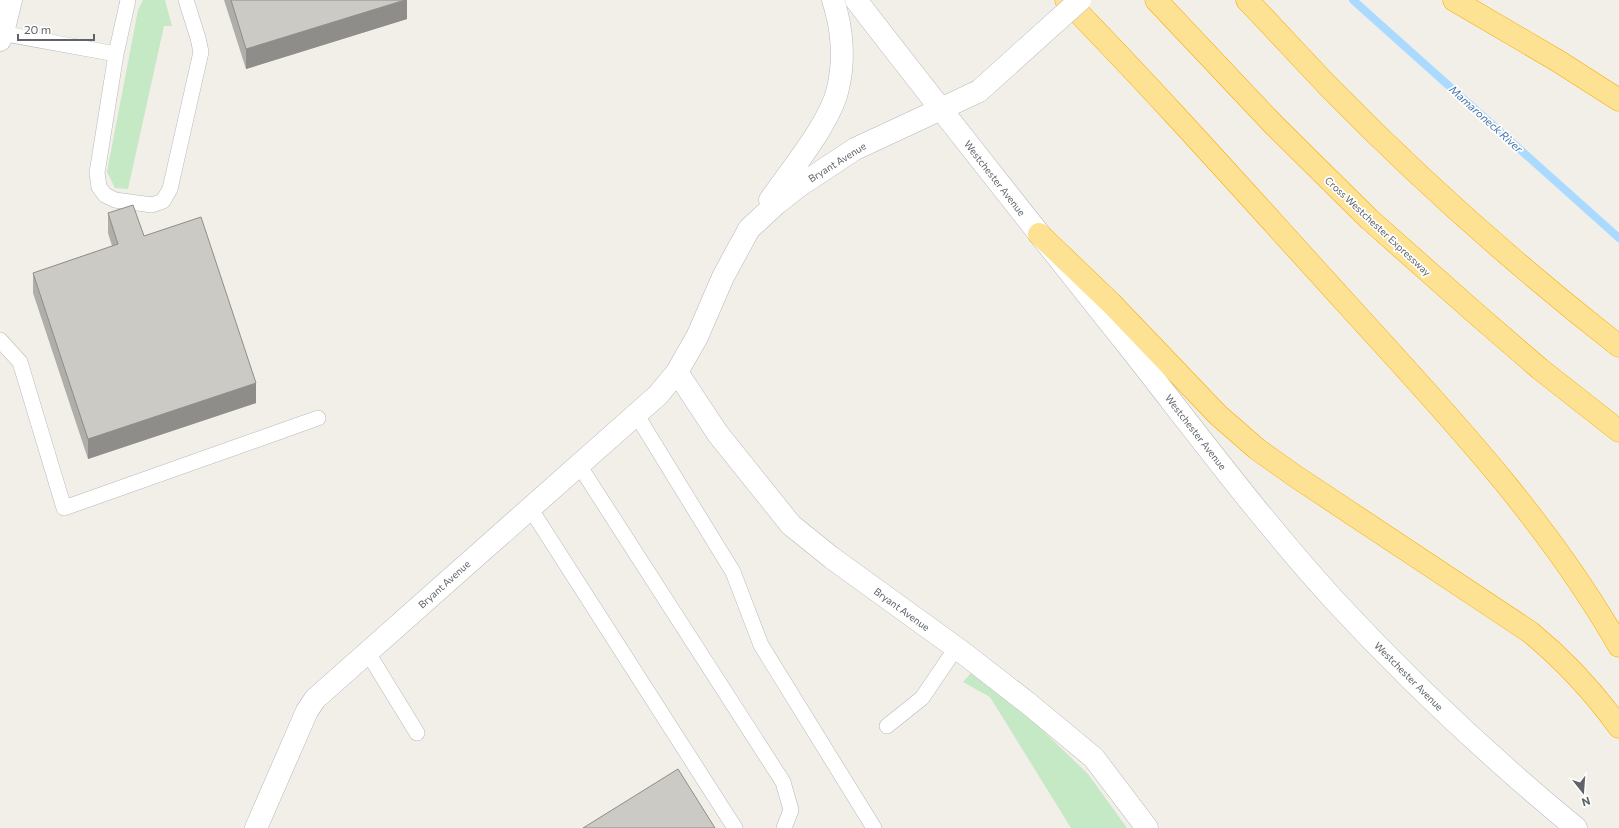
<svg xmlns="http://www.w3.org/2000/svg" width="1619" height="828" viewBox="0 0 1619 828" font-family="Commissioner,sans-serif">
<rect width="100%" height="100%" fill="#f1efe8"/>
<!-- green -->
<path fill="#c5e8c5" d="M143 0H165L172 26H164L128 189 115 188 107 172 138 10Z
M971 673 1037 725 1088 774 1127 828H1071L990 697 963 682Z"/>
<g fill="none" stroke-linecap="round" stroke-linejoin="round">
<!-- stream -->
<path stroke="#aadaff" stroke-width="8" d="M1353 0 1619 238"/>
<defs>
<path id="lane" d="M128 0 116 54 97 173 99 187 105 195 115 200 152 205 163 201 170 189 201 52 198 38 186 0
M0 33 116 54
M0 340 20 362 64 508 318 418
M636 414 733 572 761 645 874 828
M579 465 783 782 791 810 784 828
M530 508 735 828
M368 653 417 733
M887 726 922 698 956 648"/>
<path id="street" d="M0 40 3 33 11 0
M770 200C791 170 831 122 838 88 845 59 842 27 833 0
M677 372 718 434 791 525 832 558 962 652 1029 704 1094 758 1147 828
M256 828 307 711 315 699 658 395 677 372 697 337 723 277 749 229 776 204 799 186 855 149 941 109"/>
<path id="secondary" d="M856 0C947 118 1040 235 1133 352 1199 436 1263 522 1335 601 1410 682 1491 758 1576 828
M941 109 979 91"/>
<path id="highway" d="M1066 0C1162 98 1253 201 1345 302 1444 411 1546 518 1619 646
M1156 0 1273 124 1369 219 1474 312 1540 369 1619 431
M1247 0C1275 29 1302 59 1330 88 1420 180 1518 267 1619 346
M1454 0 1558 61 1619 100
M1039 234 1111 303 1218 415 1257 449 1295 476 1530 632C1564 660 1593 691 1619 727"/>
</defs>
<!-- lane casing -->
<use href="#lane" stroke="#b5b8bc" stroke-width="16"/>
<!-- street casing -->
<use href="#street" stroke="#b5b8bc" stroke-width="23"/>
<!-- secondary casing -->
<use href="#secondary" stroke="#b6babf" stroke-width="23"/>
<!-- highway casing -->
<use href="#highway" stroke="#f9ab00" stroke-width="23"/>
<!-- lane -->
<use href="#lane" stroke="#fff" stroke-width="15"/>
<!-- street -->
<use href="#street" stroke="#fff" stroke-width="22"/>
<!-- secondary -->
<use href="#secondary" stroke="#fff" stroke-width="22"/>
<!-- highway -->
<use href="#highway" stroke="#fde293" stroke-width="22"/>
<defs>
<path id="secondary-bridge" d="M979 91 1080 0"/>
</defs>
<!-- secondary-bridge casing -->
<use href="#secondary-bridge" stroke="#b6babf" stroke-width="23" stroke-linecap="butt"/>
<!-- secondary-bridge -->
<use href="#secondary-bridge" stroke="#fff" stroke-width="22"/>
</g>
<!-- wall -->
<path fill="#afaea9" d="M224 0H407V19L246 69Z
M108 213 144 236 256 403 88 459 33 293V273L112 246 108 233Z"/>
<!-- shaded-wall -->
<path fill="#8f8d8a" d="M405 0H407V19L246 69V49Z
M256 383V403L88 459V439Z"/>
<!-- building -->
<path fill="#cccac5" stroke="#8f8d8a" d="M231 0H405L246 49Z
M133 205 144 236 201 217 256 383 88 439 33 273 118 244 108 213Z
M678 769 715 828H583Z"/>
<g text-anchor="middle" stroke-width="3.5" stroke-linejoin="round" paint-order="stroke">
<!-- street labels -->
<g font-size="10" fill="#5f6368" stroke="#fff">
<text transform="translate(837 162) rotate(-32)" y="4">Bryant Avenue</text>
<text transform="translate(995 178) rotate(52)" y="4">Westchester Avenue</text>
<text transform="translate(1378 226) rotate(43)" y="4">Cross Westchester Expressway</text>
<text transform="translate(1196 432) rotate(52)" y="4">Westchester Avenue</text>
<text transform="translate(444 584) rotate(-42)" y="4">Bryant Avenue</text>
<text transform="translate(902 609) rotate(36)" y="4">Bryant Avenue</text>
<text transform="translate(1409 676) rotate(45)" y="4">Westchester Avenue</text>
</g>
<!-- water labels -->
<g font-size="11" font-style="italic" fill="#4174aa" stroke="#fff">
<text transform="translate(1486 119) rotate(42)" y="4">Mamaroneck River</text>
</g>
</g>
<!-- north arrow -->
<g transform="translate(1583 792) rotate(163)" stroke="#ffffff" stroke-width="3" paint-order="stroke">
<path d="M0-3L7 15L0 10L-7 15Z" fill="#5f6368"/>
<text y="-6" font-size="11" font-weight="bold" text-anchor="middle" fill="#5f6368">N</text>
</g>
<!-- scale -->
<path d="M18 34v6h76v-6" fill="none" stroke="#5f6368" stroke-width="2"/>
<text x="24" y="34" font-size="12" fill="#5f6368" stroke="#ffffff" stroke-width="3" paint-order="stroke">20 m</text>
</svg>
